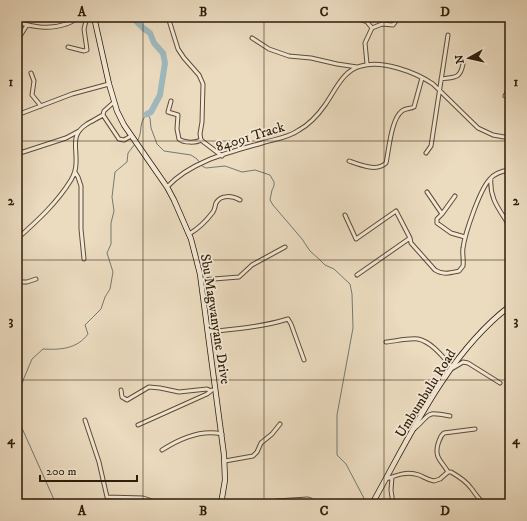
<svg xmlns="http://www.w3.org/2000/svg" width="527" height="521" viewBox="0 0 527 521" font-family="'IM FELL DW Pica',serif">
<rect width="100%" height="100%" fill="#ebdbbf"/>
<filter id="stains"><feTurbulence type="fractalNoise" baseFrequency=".005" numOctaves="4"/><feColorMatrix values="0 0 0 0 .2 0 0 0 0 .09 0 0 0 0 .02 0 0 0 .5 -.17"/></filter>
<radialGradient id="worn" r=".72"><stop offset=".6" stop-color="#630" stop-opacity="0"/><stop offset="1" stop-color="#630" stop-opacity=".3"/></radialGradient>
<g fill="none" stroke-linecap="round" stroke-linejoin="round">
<!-- stream -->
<path stroke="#717a75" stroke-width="1" d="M138 140C143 130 138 124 147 114L150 118 151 128 157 144 164 151 191 155 197 159 202 166 206 168 225 166 242 172 255 170 270 175 274 182V186L272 190 270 200 273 205 302 239 310 251 320 260 325 265 334 269 350 284 352 294 353 328 337 415V455L346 464 367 504
M56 504 21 426 17 406 19 392 24 378 32 359 43 349C60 350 77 349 88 334L85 325 101 309 105 297 110 289 113 272 107 253 111 244V223L114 211 112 197 115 172 127 162 128 153 135 144"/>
<!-- river -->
<path stroke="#9eb8bd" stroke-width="6" d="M132 17 143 28 150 33 154 43 163 53 165 63 160 95 151 112 147 114"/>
<defs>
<path id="street" d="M168 17 178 49 184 58 199 75 203 84 202 122 200 134 201 140 222 156
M355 17 367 22 372 28 365 43 367 64
M17 22C34 27 49 30 66 24 71 23 75 19 80 17
M372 28 382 24 393 25 399 17
M252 38 269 49 289 56 311 58 337 64 357 67
M17 41 27 25
M68 47 84 51 87 50 84 29 87 17
M31 73 34 81 32 95 41 106
M441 79C455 77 460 79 463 64
M505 96 510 86
M171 101 168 112 178 115 177 129 179 139C184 143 196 143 201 140
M17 115 72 94 109 84
M103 115 119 139 124 140 131 136
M426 153 431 146 448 35
M17 154 66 138 79 131
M349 161C360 165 377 172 386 163 389 150 391 119 402 111 405 108 410 109 414 107L422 78
M75 172 78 177 81 186V229L84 259
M491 178C489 198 499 209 509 225
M167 187C191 161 230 152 262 143 275 139 288 138 299 130 310 124 318 115 325 105 335 91 343 70 361 66 383 60 415 72 433 84L478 128 493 135 510 138
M427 192 442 214 437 219V223L451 233 465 237
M442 214 455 196
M345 215 356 239 396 211 410 238 411 243 435 270C443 275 450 273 459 271L463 266C464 260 462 254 463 248 465 233 480 189 490 179 495 173 502 171 509 170
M189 234C198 229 207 220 213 212 215 209 215 206 216 203 221 194 233 196 240 200
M17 239C37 221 57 203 71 180 74 175 76 169 76 163 77 146 70 135 87 124 92 121 98 118 103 115L104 111 114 102
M357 275 410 238
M201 280 239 277 252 265 285 247
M17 282H27L36 279
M208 332C235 329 262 327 288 319L291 324 304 360
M386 342C396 341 408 338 418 339 432 342 443 357 452 367
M453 368 463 362 468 363 500 383
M121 390 122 397 127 400 149 387 160 388 179 392 207 389 211 391
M85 420 99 462 107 497 143 498 161 504
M138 425 207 394 212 390
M414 429C432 414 423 411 450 416
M162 450C179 439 201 429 222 434
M225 461 253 456 257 452 261 443 272 434 280 424
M448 472C442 461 434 458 438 444 440 439 440 436 444 433L475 429
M392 477 391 490 393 504
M386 479C397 475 407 471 419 475 424 477 428 480 434 481L440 479 448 472H451C458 476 466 481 471 488 476 494 478 500 486 504
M209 504 222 503
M269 504 276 501 308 499 311 500 312 504"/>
<path id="secondary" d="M94 17 109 84 117 111 124 125 167 187 174 200 191 239 200 274 224 455 225 480 221 504
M510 159V176
M372 504C410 436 447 354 510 306"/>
</defs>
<!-- street casing -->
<use href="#street" stroke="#5d4c36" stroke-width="5"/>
<!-- secondary casing -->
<use href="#secondary" stroke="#2e1c09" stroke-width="6"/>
<!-- street -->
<use href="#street" stroke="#f2e8d5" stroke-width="3"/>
<!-- secondary -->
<use href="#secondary" stroke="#f2e8d5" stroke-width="4.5"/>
</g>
<!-- grid -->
<path fill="none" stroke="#2e1c09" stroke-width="1" stroke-opacity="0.55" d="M143 17V504M264 17V504M384 17V504M17 141H510M17 260H510M17 380H510"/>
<g text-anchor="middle" stroke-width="3.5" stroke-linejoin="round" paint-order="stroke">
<!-- street labels -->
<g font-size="14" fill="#2e1c09" stroke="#f2e8d5">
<text transform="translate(250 136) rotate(-17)" y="5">84091 Track</text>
<text transform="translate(216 319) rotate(81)" y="5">Sbu Magwanyane Drive</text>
<text transform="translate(425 393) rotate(-58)" y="5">Umbumbulu Road</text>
</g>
</g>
<!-- margin -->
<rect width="527" height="521" fill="none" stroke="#ebdbbf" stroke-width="44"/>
<!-- north arrow -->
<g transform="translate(469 58) rotate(262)" stroke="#f2e8d5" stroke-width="3" paint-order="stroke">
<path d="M0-3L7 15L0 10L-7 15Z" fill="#2e1c09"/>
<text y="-6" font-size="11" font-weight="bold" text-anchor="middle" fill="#2e1c09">N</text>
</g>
<!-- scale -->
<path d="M40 475v6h97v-6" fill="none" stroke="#2e1c09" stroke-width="2"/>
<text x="46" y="475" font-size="12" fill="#2e1c09" stroke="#f2e8d5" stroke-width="3" paint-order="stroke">200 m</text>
<rect x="22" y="22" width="483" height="477" fill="none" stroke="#2e1c09" stroke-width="1.5"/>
<g font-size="13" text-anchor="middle" font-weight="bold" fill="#2e1c09">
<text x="82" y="16">A</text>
<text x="203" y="16">B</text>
<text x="324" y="16">C</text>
<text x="445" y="16">D</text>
<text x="11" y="86">1</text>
<text x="516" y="86">1</text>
<text x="11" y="205">2</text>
<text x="516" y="205">2</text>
<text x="11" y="325">3</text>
<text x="516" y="325">3</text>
<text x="11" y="444">4</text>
<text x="516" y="444">4</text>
<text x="82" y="515">A</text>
<text x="203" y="515">B</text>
<text x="324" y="515">C</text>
<text x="445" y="515">D</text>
</g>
<rect width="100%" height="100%" filter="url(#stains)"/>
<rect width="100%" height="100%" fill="url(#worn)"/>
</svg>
